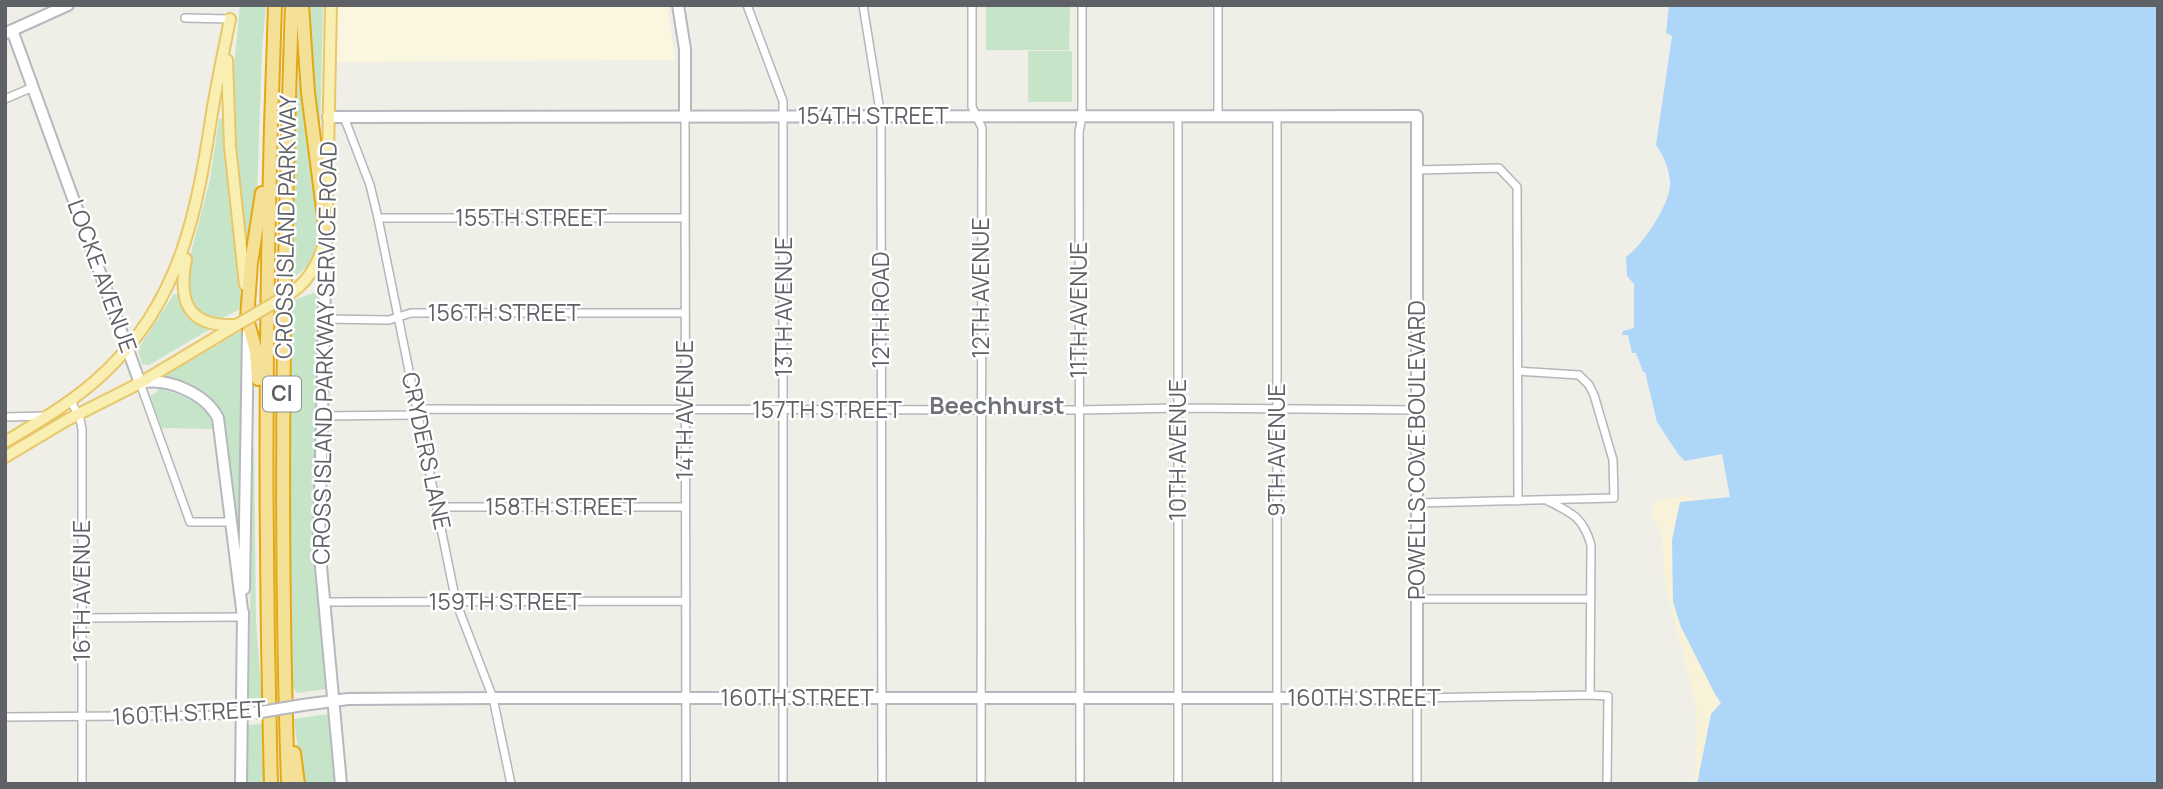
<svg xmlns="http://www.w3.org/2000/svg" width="2163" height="789" viewBox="0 0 2163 789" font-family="Manrope,sans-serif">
<rect width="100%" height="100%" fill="#efeee7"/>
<!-- commercial -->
<path fill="#fbf6e0" d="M337 5H667L675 60 337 62Z"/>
<!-- green -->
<path fill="#c6e4c7" d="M240 5H266L262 50 257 195 247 254 233 128 232 86Z
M307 5H323L320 131 317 132 308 60 313 59 308 36Z
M986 5H1070L1069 50H986Z
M300 37 317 201V240L311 263 291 280 295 96 298 93Z
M1028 51H1072V102H1028Z
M224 118 242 308 219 320 197 313 188 301 189 260 210 180 219 119Z
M319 291 313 541 326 689 297 693 293 686 289 431 291 301Z
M174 294 179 295 210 329 149 365 142 364 138 349Z
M243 330 240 535 238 551 223 414 207 397 186 383 165 378V375Z
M158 388C181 395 209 402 213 429L162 428 150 396 157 392Z
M252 449H254L256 621 262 699 251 700 249 698Z
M328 714 335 784H302L294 719Z
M262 724 265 784H248V725Z"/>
<!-- sand -->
<path fill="#f8f2d9" d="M1689 495 1697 502H1680L1672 540 1673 602 1681 627 1715 694 1721 703 1706 739 1697 784H1694L1697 718 1695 703 1667 592 1663 569 1662 533 1651 514 1655 502Z"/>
<!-- water -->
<path fill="#aed6f8" d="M1669 5H2158V784H1697L1711 714 1721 703 1715 694 1681 627 1673 602 1672 540 1680 502 1730 497 1722 454 1685 461 1678 454 1657 422 1645 372H1643L1636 353H1632L1628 335H1622L1623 331 1634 328V284L1627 276 1626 257C1643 245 1672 202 1670 181 1669 168 1663 155 1656 145L1672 36 1666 33Z"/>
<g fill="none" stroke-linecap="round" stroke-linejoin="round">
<defs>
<path id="street" d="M747 5 783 101V784
M863 5 881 117 882 784
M972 5V107L982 128 981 784
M1218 5V116
M185 18 230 19
M5 99 33 87
M1178 116V784
M344 117 370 185 378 218 456 602 493 698 511 784
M685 117 686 784
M1417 170 1499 168 1517 187 1518 501
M378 218H685
M324 319 389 320 411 313H685
M140 383 190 522H231
M71 401 80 419 82 429V784
M322 416 411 415 424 409 1079 410 1178 408 1417 410
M5 417 46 416
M1548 501C1572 513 1583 517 1591 545L1590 695 1608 696 1607 784
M1417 503 1614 498 1613 460 1594 395 1589 385 1579 375 1518 371
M437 507H685
M1417 599H1591
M324 602 686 601
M82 618 243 617
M5 717 241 715
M1080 784 1079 132 1082 117V5
M1277 784V116
M1417 784V698L1590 695"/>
<path id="secondary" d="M678 5 685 49V117
M12 30 140 383C167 377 205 393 218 418L243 617
M6 33 68 5
M326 241 319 545 341 784
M244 589 248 332
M303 705 348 699 493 698H1417V116L328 117
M241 784 243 612"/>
<path id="primary" d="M227 60 230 146 245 285
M327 204 331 5
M186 259C178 301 187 327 235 325
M291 293C313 278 326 250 326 224
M5 442C40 421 76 400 105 372 181 300 197 211 212 113 217 81 224 50 230 19
M5 457 67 420 140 383 240 323"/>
<path id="highway" d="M302 5 308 93 326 232
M258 379 256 351 247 319 251 263 262 193
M294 753 298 784
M271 784C264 524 265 265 275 5
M288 784C279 524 283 265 292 5"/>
</defs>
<!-- street casing -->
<use href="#street" stroke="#b4b6ba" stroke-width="10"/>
<!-- secondary casing -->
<use href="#secondary" stroke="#b5b8bd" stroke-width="14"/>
<!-- primary casing -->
<use href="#primary" stroke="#e7c769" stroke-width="14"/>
<!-- highway casing -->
<use href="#highway" stroke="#e3a813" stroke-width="16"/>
<!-- street -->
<use href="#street" stroke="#fff" stroke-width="7"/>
<!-- secondary -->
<use href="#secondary" stroke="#fff" stroke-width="10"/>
<!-- primary -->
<use href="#primary" stroke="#f9efb2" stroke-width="10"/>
<!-- highway -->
<use href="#highway" stroke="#f5e098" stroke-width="12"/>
<defs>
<path id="secondary-bridge" d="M255 713 303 705"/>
<path id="primary-bridge" d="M240 323 291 293"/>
</defs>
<!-- secondary-bridge casing -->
<use href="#secondary-bridge" stroke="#b5b8bd" stroke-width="14" stroke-linecap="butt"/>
<!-- primary-bridge casing -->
<use href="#primary-bridge" stroke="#e7c769" stroke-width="14" stroke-linecap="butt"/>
<!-- secondary-bridge -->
<use href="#secondary-bridge" stroke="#fff" stroke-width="10"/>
<!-- primary-bridge -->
<use href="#primary-bridge" stroke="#f9efb2" stroke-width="10"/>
</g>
<g text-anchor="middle" stroke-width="5" stroke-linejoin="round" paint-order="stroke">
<!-- shield labels -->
<rect fill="#fff" stroke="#8e9094" stroke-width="2" x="263" y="376.5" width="38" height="35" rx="5"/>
<g font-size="21" font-weight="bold" fill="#5e6166">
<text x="282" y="401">CI</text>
</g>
<!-- street labels -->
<g font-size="23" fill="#5e6166" stroke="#fff">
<text x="873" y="124">154TH STREET</text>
<text x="531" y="226">155TH STREET</text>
<text transform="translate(286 227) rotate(-89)" y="8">CROSS ISLAND PARKWAY</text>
<text transform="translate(102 276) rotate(70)" y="8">LOCKE AVENUE</text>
<text transform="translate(981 288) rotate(-90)" y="8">12TH AVENUE</text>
<text transform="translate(784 307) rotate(-90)" y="8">13TH AVENUE</text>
<text transform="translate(881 310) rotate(-90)" y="8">12TH ROAD</text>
<text transform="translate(1079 310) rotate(-90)" y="8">11TH AVENUE</text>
<text x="504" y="321">156TH STREET</text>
<text transform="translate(325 353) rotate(-89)" y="8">CROSS ISLAND PARKWAY SERVICE ROAD</text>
<text transform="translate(685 410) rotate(-90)" y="8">14TH AVENUE</text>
<text x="827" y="418">157TH STREET</text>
<text transform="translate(1178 450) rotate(-90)" y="8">10TH AVENUE</text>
<text transform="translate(1277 450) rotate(-90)" y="8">9TH AVENUE</text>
<text transform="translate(1417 450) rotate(-90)" y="8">POWELLS COVE BOULEVARD</text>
<text transform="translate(426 451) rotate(78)" y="8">CRYDERS LANE</text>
<text x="561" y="515">158TH STREET</text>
<text transform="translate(82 591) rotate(-90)" y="8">16TH AVENUE</text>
<text x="505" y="610">159TH STREET</text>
<text x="797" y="706">160TH STREET</text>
<text x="1364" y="706">160TH STREET</text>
<text transform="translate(189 713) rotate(-3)" y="8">160TH STREET</text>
</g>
<!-- neighbourhood labels -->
<g font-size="24" font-weight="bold" fill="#6f7378" stroke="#fff">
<text x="997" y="414">Beechhurst</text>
</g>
</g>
<!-- border -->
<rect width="2163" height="789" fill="none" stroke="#5e6166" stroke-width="14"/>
</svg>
